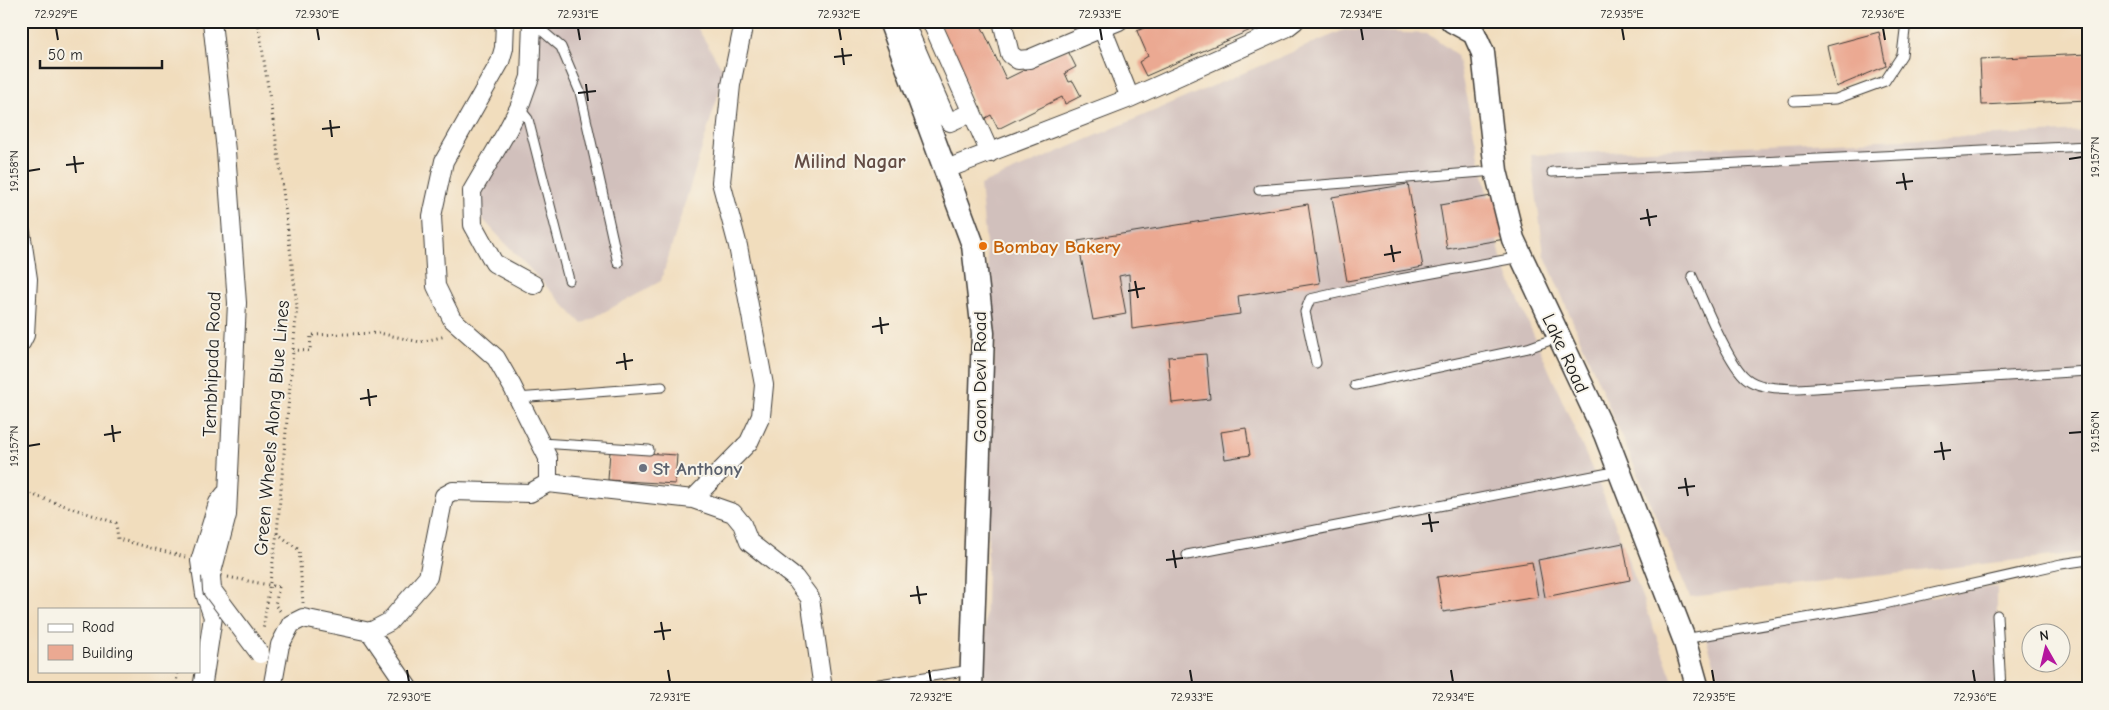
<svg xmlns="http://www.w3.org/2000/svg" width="2109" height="710" viewBox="0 0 2109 710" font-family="'Comic Neue',sans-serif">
<rect width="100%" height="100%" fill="#f7f3e8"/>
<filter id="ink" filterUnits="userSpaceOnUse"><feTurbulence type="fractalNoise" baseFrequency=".02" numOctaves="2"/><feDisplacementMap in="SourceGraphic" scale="10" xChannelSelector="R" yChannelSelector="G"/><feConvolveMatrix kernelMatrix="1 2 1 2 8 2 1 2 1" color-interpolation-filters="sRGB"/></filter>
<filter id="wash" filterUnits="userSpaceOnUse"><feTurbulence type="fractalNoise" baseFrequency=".0096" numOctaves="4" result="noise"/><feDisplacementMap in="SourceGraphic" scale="20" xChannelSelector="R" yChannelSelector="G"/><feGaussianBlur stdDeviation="1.12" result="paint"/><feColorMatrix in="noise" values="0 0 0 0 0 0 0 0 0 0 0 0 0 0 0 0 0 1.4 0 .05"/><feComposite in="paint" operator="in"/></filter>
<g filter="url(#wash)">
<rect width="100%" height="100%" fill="#f1ddbd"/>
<!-- industrial -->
<path fill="#d1c0bc" d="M536 21H693L725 73 661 281 582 324 472 208 530 95Z
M1344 30 1428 34 1457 55 1502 262 1609 508 1676 689H983L995 334 980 185Z
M2088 131V552L1690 597 1544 254 1531 155Z
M1997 586V689H1723L1704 633Z"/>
<g id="blocks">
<!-- building -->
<path fill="#eba992" d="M938 21H979L1006 79 1067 49 1076 67 1065 73 1069 82 1073 81 1081 96 1065 104 1062 97 998 129 991 115 982 120Z
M1159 21H1271L1146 76 1139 62 1148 56 1137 31Z
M1879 32 1886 66 1836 87 1827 46Z
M2088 54V100L1982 105 1980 59Z
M1408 184 1423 267 1347 281 1332 197Z
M1497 195 1505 239 1447 249 1440 205Z
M1308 204 1320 283 1238 296 1240 314 1132 329 1129 274 1119 276 1126 314 1093 320 1078 241Z
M1206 354 1210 399 1172 403 1168 357Z
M1246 428 1250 455 1225 459 1221 432Z
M610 451 677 455 675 484 608 480Z
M1623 543 1630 580 1545 597 1538 560Z
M1532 562 1538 597 1443 612 1437 577Z"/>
</g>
</g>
<g filter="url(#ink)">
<use href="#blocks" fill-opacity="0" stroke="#3c3934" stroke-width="1"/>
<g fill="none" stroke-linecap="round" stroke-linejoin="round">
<defs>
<path id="service" d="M532 22 561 47 580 92 618 263
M1794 101 1836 99 1885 81 1902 55 1905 30
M519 108 528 119 569 280
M1552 172 2088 146
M1259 190 1495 171
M1692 276C1703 300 1728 363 1746 378 1759 389 1781 388 1798 389L2088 371
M1316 363 1305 312 1310 299 1400 279 1521 257
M1355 385 1528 348 1559 337
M517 398 662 387
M541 443 649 450
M1187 555 1619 471
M1997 615 2001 689
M1684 639 1880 605 2061 564 2088 560
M879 684 971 670"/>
<path id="minor" d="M505 21 504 48 500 62 444 161 432 216 436 286 452 319 496 358 512 386 548 458V483
M532 21 530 77 519 108 507 131 472 191 473 225 494 263 534 285
M904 21 946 118 950 122 972 112
M931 21 990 153
M1002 21 1010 54 1018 60 1029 59 1102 28
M1119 21 1102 28 1130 98
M944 170 1130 98 1286 28 1295 21
M21 232 28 279 25 335 21 343
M548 483 693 499 749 442 761 416 764 385 738 246 721 182 731 85 743 27
M693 499 733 513 742 524 749 542 795 578 810 598 823 689
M211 576 227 515 237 303 226 151 212 21
M370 632 389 622 428 577 444 496 453 491 530 493 548 483
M202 689 213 617 205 594 200 561 218 503 225 494
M272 689 280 645 291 624 303 618 370 632 409 689"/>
<path id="tertiary" d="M890 21 973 245 983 333 971 689
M1452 21 1474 33 1483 53 1496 171 1513 239 1605 434 1684 639 1698 689"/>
</defs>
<!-- service casing -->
<use href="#service" stroke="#3c3934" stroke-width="11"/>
<!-- minor casing -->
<use href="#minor" stroke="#3c3934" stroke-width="20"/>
<!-- tertiary casing -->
<use href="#tertiary" stroke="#3c3934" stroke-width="25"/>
<!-- path -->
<path stroke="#3c3934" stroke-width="3" stroke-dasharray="1 4" stroke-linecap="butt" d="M258 21 280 166 297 306 277 533 263 631
M293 350 310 351 311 335 379 333 420 342 446 336
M21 491 116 523 118 539 185 557
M277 533 299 550 303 603
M279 587 275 605 281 612
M175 689 178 671"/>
<!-- service -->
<use href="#service" stroke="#fff" stroke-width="9"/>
<!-- minor -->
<use href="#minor" stroke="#fff" stroke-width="18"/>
<!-- tertiary -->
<use href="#tertiary" stroke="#fff" stroke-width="22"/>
<defs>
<path id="minor-bridge" d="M211 576 212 590 260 654"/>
</defs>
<!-- minor-bridge casing -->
<use href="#minor-bridge" stroke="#3c3934" stroke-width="20" stroke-linecap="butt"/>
<!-- path-bridge -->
<path stroke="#3c3934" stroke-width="3" stroke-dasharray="1 4" stroke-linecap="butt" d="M228 577 279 587"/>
<!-- minor-bridge -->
<use href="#minor-bridge" stroke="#fff" stroke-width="18"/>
</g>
</g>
<!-- ticks -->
<path fill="none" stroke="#1c1c1c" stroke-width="2" d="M56 28 58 40M317 28 319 40M578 28 580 40M839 28 841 40M1100 28 1102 40M1361 28 1363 40M1622 28 1624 40M1883 28 1885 40M842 48 844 65M834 57 852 55M586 84 588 101M578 93 596 91M330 120 332 137M322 129 340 127M74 156 76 173M2069 159 2082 157M66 165 84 163M28 171 40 169M1903 173 1906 190M1896 183 1913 181M1647 209 1650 226M1640 219 1657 216M1391 245 1394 262M1384 255 1401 252M1135 281 1138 298M1128 291 1145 288M880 317 882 334M872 327 889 324M624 353 626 370M616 363 633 360M368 389 370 406M360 399 377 396M112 425 114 442M2069 433 2082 432M104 435 121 432M1941 442 1944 460M28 446 40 444M1934 452 1951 450M1685 478 1688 496M1678 488 1695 486M1429 514 1432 532M1422 524 1439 522M1173 550 1176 568M1166 560 1183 558M917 586 920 604M910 596 927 594M661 622 664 640M654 632 671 630M407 670 409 682M668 670 670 682M929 670 931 682M1190 670 1192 682M1451 670 1453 682M1712 670 1714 682M1973 670 1975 682"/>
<!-- markers -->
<circle fill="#e8710a" stroke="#f7f3e8" stroke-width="2" cx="983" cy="246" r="5"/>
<circle fill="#6b7280" stroke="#f7f3e8" stroke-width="2" cx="643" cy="468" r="5"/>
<g text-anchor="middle" stroke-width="4" stroke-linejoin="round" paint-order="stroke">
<!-- food labels -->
<g font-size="19" font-weight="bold" fill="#c56008" stroke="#f7f3e8" text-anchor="start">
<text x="993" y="253">Bombay Bakery</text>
</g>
<!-- street labels -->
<g font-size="19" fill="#1c1c1c" stroke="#f7f3e8">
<text transform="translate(1566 353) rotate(65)" y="7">Lake Road</text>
<text transform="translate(211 364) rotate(-88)" y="7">Tembhipada Road</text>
<text transform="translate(979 377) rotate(-90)" y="7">Gaon Devi Road</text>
<text transform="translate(271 428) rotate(-85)" y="7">Green Wheels Along Blue Lines</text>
</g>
<!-- worship labels -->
<g font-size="19" font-weight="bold" fill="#5b616d" stroke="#f7f3e8" text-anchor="start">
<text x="653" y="475">St Anthony</text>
</g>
<!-- neighbourhood labels -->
<g font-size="20" font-weight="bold" fill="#644d45" stroke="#f7f3e8">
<text x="850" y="168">Milind Nagar</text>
</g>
</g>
<!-- margin -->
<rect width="2109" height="710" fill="none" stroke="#f7f3e8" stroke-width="55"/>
<!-- legend -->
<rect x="38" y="608" width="162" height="65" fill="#f7f3e8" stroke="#9f9d96"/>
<rect x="48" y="624" width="25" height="8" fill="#ffffff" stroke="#9f9d96"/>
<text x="82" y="632" font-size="15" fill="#1c1c1c">Road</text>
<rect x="48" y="645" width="25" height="15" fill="#eba992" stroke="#9f9d96"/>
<text x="82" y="658" font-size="15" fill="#1c1c1c">Building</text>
<!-- north arrow -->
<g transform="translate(2046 648) rotate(352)"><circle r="24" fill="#f7f3e8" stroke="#9f9d96"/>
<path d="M0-4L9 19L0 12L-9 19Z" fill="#b5179e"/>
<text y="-8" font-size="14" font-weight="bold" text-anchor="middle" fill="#1c1c1c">N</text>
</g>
<!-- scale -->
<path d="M40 60v8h122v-8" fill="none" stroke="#1c1c1c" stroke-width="2.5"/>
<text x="48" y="60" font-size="15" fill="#1c1c1c" stroke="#f7f3e8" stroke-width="4" paint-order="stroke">50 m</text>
<rect x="28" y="28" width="2054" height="654" fill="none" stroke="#1c1c1c" stroke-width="2"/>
<g font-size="12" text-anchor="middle" fill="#1c1c1c">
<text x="56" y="18">72.929°E</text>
<text x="317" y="18">72.930°E</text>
<text x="578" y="18">72.931°E</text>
<text x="839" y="18">72.932°E</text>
<text x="1100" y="18">72.933°E</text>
<text x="1361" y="18">72.934°E</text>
<text x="1622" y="18">72.935°E</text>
<text x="1883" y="18">72.936°E</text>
<text transform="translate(2095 157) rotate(-90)" y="4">19.157°N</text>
<text transform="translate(14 171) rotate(-90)" y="4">19.158°N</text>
<text transform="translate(2095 432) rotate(-90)" y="4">19.156°N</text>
<text transform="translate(14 446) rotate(-90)" y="4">19.157°N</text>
<text x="409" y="701">72.930°E</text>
<text x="670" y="701">72.931°E</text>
<text x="931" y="701">72.932°E</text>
<text x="1192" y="701">72.933°E</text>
<text x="1453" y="701">72.934°E</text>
<text x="1714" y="701">72.935°E</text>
<text x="1975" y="701">72.936°E</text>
</g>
</svg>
